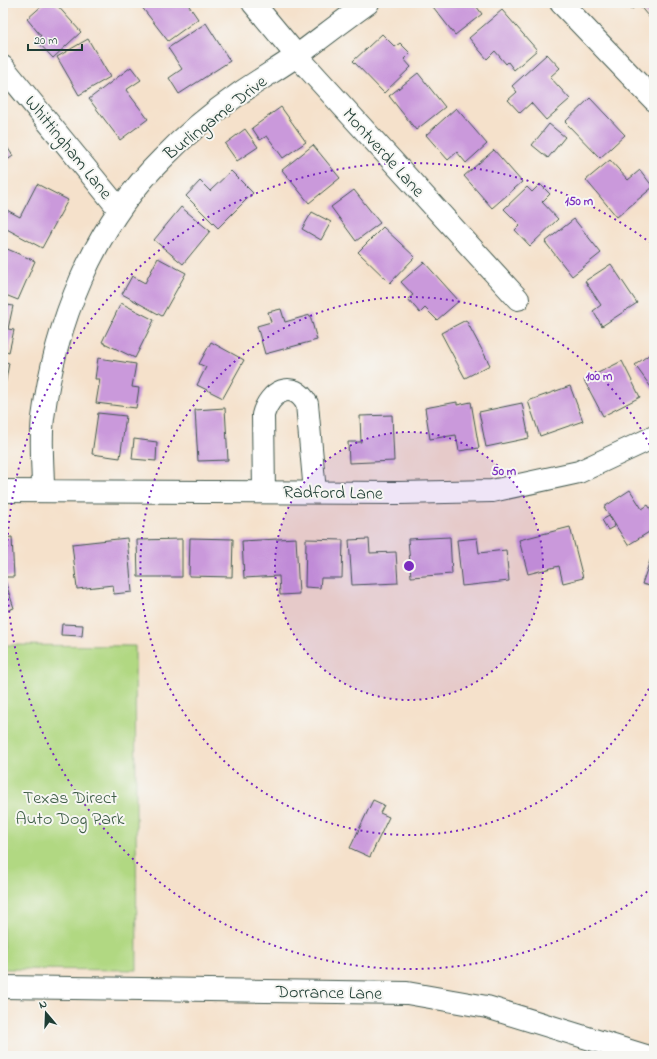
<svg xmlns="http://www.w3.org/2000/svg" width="657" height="1059" viewBox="0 0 657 1059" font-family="'Indie Flower',sans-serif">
<rect width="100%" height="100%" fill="#f6f6f2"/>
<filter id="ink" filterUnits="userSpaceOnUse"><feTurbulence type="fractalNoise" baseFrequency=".025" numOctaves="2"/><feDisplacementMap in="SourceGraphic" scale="8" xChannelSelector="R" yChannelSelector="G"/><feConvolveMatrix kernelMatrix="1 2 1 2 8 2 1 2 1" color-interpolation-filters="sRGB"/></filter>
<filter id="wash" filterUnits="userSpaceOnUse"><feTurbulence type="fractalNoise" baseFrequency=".012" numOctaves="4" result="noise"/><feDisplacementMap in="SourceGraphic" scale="16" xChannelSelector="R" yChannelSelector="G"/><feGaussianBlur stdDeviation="0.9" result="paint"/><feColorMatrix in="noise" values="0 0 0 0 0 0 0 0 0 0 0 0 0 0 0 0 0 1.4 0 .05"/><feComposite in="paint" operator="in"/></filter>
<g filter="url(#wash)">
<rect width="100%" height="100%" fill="#f5e1cb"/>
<!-- green -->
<path fill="#b1d882" stroke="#688a5b" d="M3 645 135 646 137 970 3 969Z"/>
<g id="blocks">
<!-- building -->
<path fill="#ca99db" d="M45 3H55L81 32 53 58 36 40 41 36 27 19Z
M145 3H187L198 19 168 41 141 6Z
M430 3H474L482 14 455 35Z
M625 3H654V21L653 22 638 4 631 10Z
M502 10 537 50 514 70 508 62 506 64 495 51 487 59 469 38Z
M206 23 230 61 179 94 169 78 182 69 168 48Z
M382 34 395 47 400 43 410 53 404 59 411 67 384 93 353 61Z
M88 39 110 77 79 95 57 57Z
M547 54 560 68 550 77 570 99 546 120 531 103 520 113 508 100 517 92 512 86Z
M131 67 141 80 126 90 148 119 120 140 89 99Z
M418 73 445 107 416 130 389 96Z
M590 98 625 135 600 158 565 122Z
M281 107 306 142 283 158 267 136 260 140 252 128Z
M456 108 487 144 466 163 457 152 448 160 426 135Z
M549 124 565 137 548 158 532 145Z
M245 129 258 147 237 161 225 144Z
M3 141 13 156 3 163Z
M313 145 340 178 309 203 282 170Z
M494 150 522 182 492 208 464 176Z
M610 160 628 180 640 170 653 187 617 217 586 180Z
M231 171 253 193 218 228 186 196 200 181 210 191Z
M37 184 68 200 42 248 3 227V208L20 217Z
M540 184 550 194 542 202 558 219 530 246 515 230 520 225 504 209 527 187 532 192Z
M354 190 380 223 356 241 331 207Z
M181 207 210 231 183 264 154 240Z
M312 212 331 222 321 240 302 229Z
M574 219 601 253 572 276 545 242Z
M383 227 415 257 390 283 358 252Z
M5 248 35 261 18 300 3 294V253Z
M158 258 186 273 162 316 122 294 132 276 145 283Z
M424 262 459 301 437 320 425 308 420 313 408 299 413 295 401 282Z
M611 264 637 303 602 326 593 311 601 305 585 281Z
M121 303 154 320 135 358 102 342Z
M3 304 13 306 8 329 14 330 9 352 3 350Z
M281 309 285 322 310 315 317 340 265 354 257 326 271 322 268 312Z
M466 320 490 365 465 378 441 333Z
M211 342 244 360 223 398 197 385 206 367 199 364Z
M654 351V389L653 390 635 365Z
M98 358 136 364 132 387 139 388 136 408 96 403 100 379H95Z
M3 361 9 363 4 391H3Z
M622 361 640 397 603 416 584 380Z
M570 386 583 421 540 436 528 401Z
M457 402V405L471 402 479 448 459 451 456 435 430 439 425 408Z
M522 403 529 438 486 447 479 412Z
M225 408 228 460 198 461 195 410Z
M98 413 126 416 120 458 92 454Z
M392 415 394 461 349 463 348 442H361L360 416Z
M134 439 157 442 156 461 132 459Z
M630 490 642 509 648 505 654 514V529L628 545 604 507Z
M609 516 615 526 608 530 602 520Z
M570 527 583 578 563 583 559 566 528 574 519 540Z
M12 537 14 577H3V538Z
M450 537 452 574 411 577 408 539Z
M127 538 132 592 114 594 113 585 77 589 72 544Z
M190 538 233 539 232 577 189 576Z
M296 538 299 594 280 595 279 576 244 578 242 541Z
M477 538 479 553 506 550 509 581 462 586 457 540Z
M182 539V577H138L137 540Z
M306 539 343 540 342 578H321L320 588 305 587Z
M369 539 370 553 396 552 398 583 352 585 349 540Z
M654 549V587L642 584Z
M5 581 14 608 3 612V582Z
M62 624 83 625 82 636 61 635Z
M373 800 384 805 380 813 389 817 370 857 350 848Z"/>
</g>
</g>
<g filter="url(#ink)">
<use href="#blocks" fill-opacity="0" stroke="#3f564b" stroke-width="1"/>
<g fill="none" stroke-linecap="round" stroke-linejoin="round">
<defs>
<path id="minor" d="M253 3 297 56 518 299
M561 3 654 100
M3 67 119 209
M43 490C43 466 40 441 43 418 55 324 93 227 162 159 185 135 213 112 240 93 259 80 279 68 298 55 321 38 344 20 368 3
M3 491 399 493 492 491 579 472 654 437
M264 492 263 415C269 392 293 378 307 404L315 492
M3 987 407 993 487 1007 646 1056"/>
</defs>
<!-- minor casing -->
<use href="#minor" stroke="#3f564b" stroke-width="24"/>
<!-- minor -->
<use href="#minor" stroke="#fff" stroke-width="22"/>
</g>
</g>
<!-- distance rings -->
<circle cx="409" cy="566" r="134" fill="#7b2cbf" fill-opacity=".12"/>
<g fill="none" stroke="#7b2cbf" stroke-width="2" stroke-dasharray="2 4">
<circle cx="409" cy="566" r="134"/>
<path d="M654 678A269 269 0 1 1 654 454"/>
<path d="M652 888A403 403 0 1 1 652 244"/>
</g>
<g text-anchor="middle" stroke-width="4" stroke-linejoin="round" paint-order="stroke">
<!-- street labels -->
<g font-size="18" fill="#1f3d34" stroke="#f6f6f2">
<text transform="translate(215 117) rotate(-38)" y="6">Burlingame Drive</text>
<text transform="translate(69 147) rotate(51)" y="6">Whittingham Lane</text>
<text transform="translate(384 152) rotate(48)" y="6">Montverde Lane</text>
<text transform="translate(333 492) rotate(1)" y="6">Radford Lane</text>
<text transform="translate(329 992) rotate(1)" y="6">Dorrance Lane</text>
</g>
<!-- park labels -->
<g font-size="18" fill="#3c5c44" stroke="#f6f6f2">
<text x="70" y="803">Texas Direct<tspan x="70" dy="21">Auto Dog Park</tspan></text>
</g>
</g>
<circle cx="409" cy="566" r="6" fill="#7b2cbf" stroke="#f6f6f2" stroke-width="2"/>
<g font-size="12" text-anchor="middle" font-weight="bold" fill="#7b2cbf" stroke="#f6f6f2" stroke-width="4" stroke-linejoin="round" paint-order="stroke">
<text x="579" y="205">150 m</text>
<text x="599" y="380">100 m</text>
<text x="504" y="475">50 m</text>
</g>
<!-- margin -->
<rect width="657" height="1059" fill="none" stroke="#f6f6f2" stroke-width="16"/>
<!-- north arrow -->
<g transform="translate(46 1013) rotate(341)" stroke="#f6f6f2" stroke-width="3" paint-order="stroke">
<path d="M0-3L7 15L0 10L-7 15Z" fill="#1f3d34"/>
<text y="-6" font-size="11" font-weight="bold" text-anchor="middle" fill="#1f3d34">N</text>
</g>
<!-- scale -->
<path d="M28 44v6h54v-6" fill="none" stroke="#1f3d34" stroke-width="2"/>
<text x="34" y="44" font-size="12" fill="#1f3d34" stroke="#f6f6f2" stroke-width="3" paint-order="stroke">20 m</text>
</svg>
